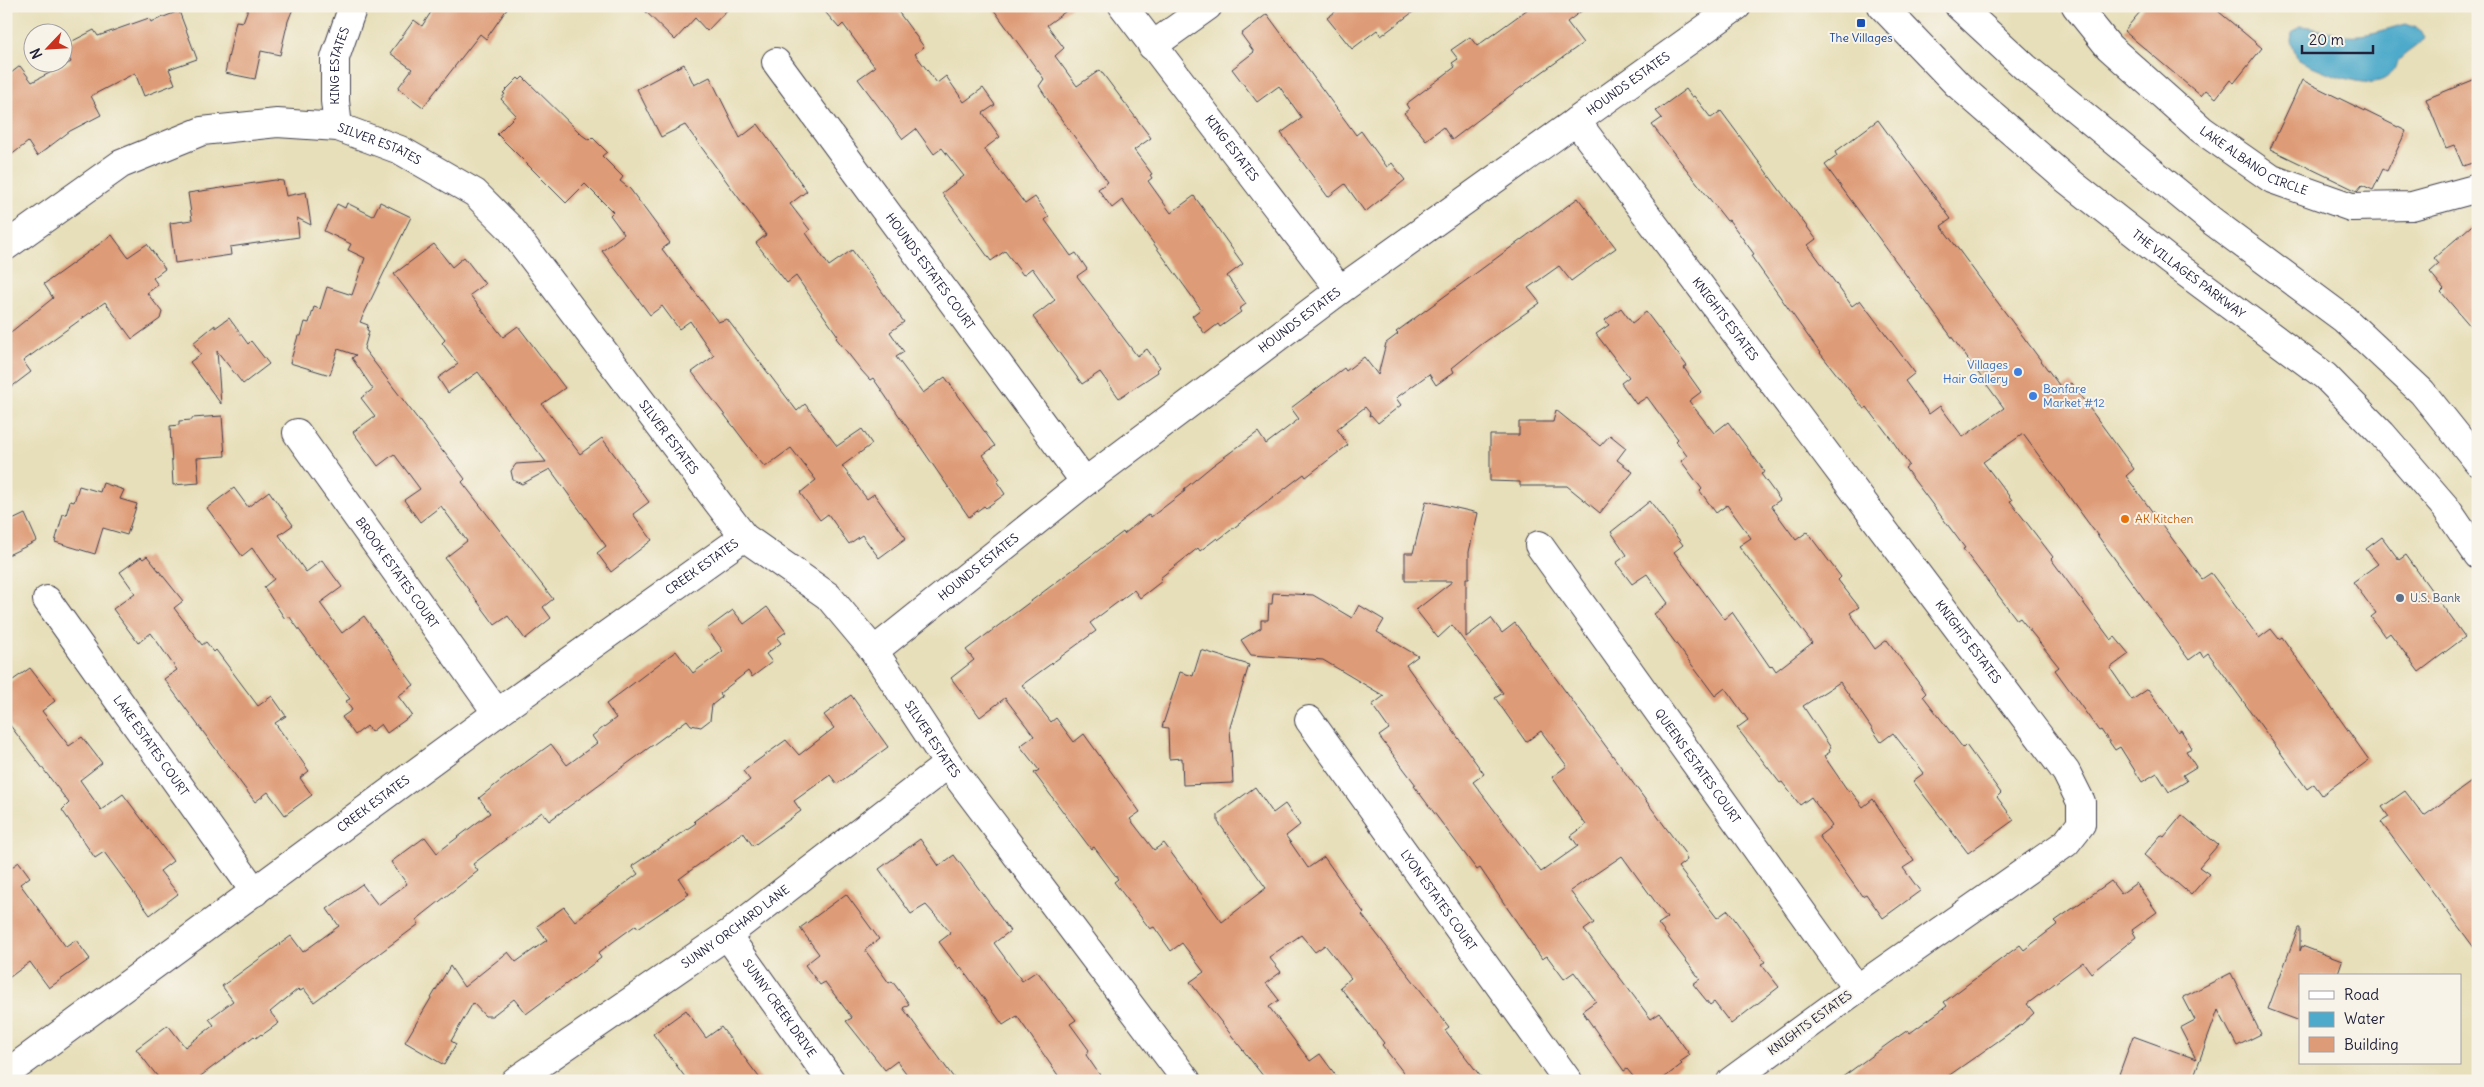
<svg xmlns="http://www.w3.org/2000/svg" width="2484" height="1087" viewBox="0 0 2484 1087" font-family="Delius,sans-serif">
<rect width="100%" height="100%" fill="#f7f3e8"/>
<filter id="ink" filterUnits="userSpaceOnUse"><feTurbulence type="fractalNoise" baseFrequency=".02" numOctaves="2"/><feDisplacementMap in="SourceGraphic" scale="10" xChannelSelector="R" yChannelSelector="G"/><feConvolveMatrix kernelMatrix="1 2 1 2 8 2 1 2 1" color-interpolation-filters="sRGB"/></filter>
<filter id="wash" filterUnits="userSpaceOnUse"><feTurbulence type="fractalNoise" baseFrequency=".0096" numOctaves="4" result="noise"/><feDisplacementMap in="SourceGraphic" scale="20" xChannelSelector="R" yChannelSelector="G"/><feGaussianBlur stdDeviation="1.12" result="paint"/><feColorMatrix in="noise" values="0 0 0 0 0 0 0 0 0 0 0 0 0 0 0 0 0 1.4 0 .05"/><feComposite in="paint" operator="in"/></filter>
<g filter="url(#wash)">
<rect width="100%" height="100%" fill="#e7dfb9"/>
<!-- water -->
<path fill="#4daacb" stroke="#386683" d="M2406 24 2419 29 2424 37C2418 47 2409 50 2401 58 2395 66 2393 74 2384 79 2363 91 2318 68 2298 60L2291 41 2292 33 2299 26C2315 26 2329 33 2345 35 2367 37 2385 29 2406 24Z"/>
<g id="blocks">
<!-- building -->
<path fill="#de9b77" d="M249 6H294L288 21 280 55 261 51 255 79 225 73 236 21 243 22Z
M435 6H509L486 39 480 34 423 107 398 88 412 69 390 53 414 20 422 26Z
M640 6H731L707 31 695 18 675 40Z
M820 6H894L924 47 915 54 937 83 946 76 964 102 983 88 995 105 983 113 1000 137 984 149 1025 204 1035 197 1049 217 1045 220 1071 256 1076 253 1087 269 1077 276 1137 356 1147 349 1160 367 1157 370 1158 372 1119 398 1100 372 1082 384 1033 317 1055 300 1032 268 1023 275 1005 251 991 261 942 193 964 176 942 148 934 154 916 129 903 139 858 79 875 67 843 24 839 28Z
M991 6H1073L1047 25 1064 48 1055 56 1077 86 1100 70 1151 138 1134 150 1152 174 1150 175 1152 178 1148 181 1171 213 1194 196 1218 229 1243 264 1227 276 1246 304 1239 309 1241 312 1220 327 1218 324 1205 334 1192 316 1201 309 1122 200 1112 208 1098 189 1108 182 1056 112 1039 86 1044 79Z
M1343 6H1421L1381 36 1377 30 1352 49 1327 18Z
M1532 6H1588L1567 22 1583 43 1520 88 1452 140 1443 127 1426 140 1404 113 1409 109 1406 104 1455 67 1452 63 1458 59 1451 50 1470 37 1477 46Z
M2145 6H2212L2262 48 2234 83 2230 80 2216 98 2206 90 2201 96 2124 31Z
M179 11 197 59 169 69 175 84 144 96 135 73 91 96 101 115 70 131 37 156 28 142 6 159V77L20 66 32 82 71 62 63 46 94 30 98 36 149 18 151 22Z
M1267 14 1356 135 1361 131 1387 167 1392 163 1405 180 1365 212 1345 184 1328 197 1281 133 1302 118 1279 86 1257 102 1232 69 1254 52 1241 34Z
M684 64 694 85 710 77 740 138 758 124 807 191 790 204 810 230 806 233 829 266 852 250 904 322 890 332 904 352 896 357 923 393 945 377 995 446 983 455 1000 479 997 482 1005 494 986 508 984 506 969 517 873 378 870 380 861 370 836 338 838 336 796 276 787 283 756 243 766 235 685 125 661 137 637 89Z
M523 77 582 135 589 140 592 137 607 152 602 156 623 177 620 181 630 189 670 243 662 249 718 322 727 319 797 411 805 404 837 446 862 429 872 444 842 466 867 499 874 494 906 538 879 558 862 535 849 544 828 514 820 520 800 493 816 480 791 448 765 467 758 459 692 372 714 356 690 321 679 329 662 306 650 315 602 251 624 234 610 215 613 212 585 184 566 203 497 134 516 115 501 99 505 94 503 93 518 78 520 80Z
M2478 78V161L2463 166 2454 145 2446 148 2426 99Z
M2302 80 2406 131 2387 171 2383 169 2373 190 2362 185 2357 191 2270 149Z
M1686 89 1692 97 1694 96 1711 118 1721 111 1816 239 1808 245 1852 306 1860 300 1915 373 1905 381 1929 414 1940 406 1963 437 2004 408 1825 165 1837 156 1835 152 1878 120 1951 219 1941 226 2062 389 2071 383 2134 469 2126 476 2202 579 2211 573 2259 638 2271 629 2279 639 2282 637 2369 760 2322 795 2314 784 2307 789 2208 653 2203 657 2200 652 2189 660 2023 434 1983 462 2012 500 2010 501 2053 557 2051 559 2111 640 2115 637 2129 654 2110 668 2132 700 2148 689 2178 732 2181 730 2192 748 2186 751 2196 767 2183 775 2187 781 2169 792 2157 773 2142 782 2120 747 2115 750 2101 730 2099 731 2055 670 2059 667 2020 618 2017 620 1963 549 1965 548 1905 468 1909 465 1892 440 1867 407 1864 409 1820 353 1751 256 1754 254 1729 220 1727 221 1712 202 1652 125 1662 118 1656 111Z
M275 180 283 181 286 196 306 192 311 225 297 218 299 237 230 247 231 255 175 263 170 223 192 220 188 193Z
M1578 198 1616 248 1609 253 1571 281 1559 266 1528 288 1540 303 1482 344 1452 368 1454 372 1436 385 1429 374 1396 398 1401 405 1378 423 1371 415 1369 416 1370 413 1365 407 1337 429 1348 445 1306 477 1304 474 1218 540 1217 538 1200 551 1198 548 1160 578 1162 581 1140 598 1134 590 1090 623 1096 631 1022 685 1051 722 1056 718 1074 742 1084 734 1140 812 1130 819 1154 850 1164 843 1222 922 1266 888 1218 822V814L1255 787 1273 813 1285 804 1300 825 1286 836 1308 868 1324 857 1364 913 1362 915 1449 1027 1445 1030 1484 1081H1410L1382 1045 1384 1043 1340 987 1351 978 1325 945 1315 952 1301 935 1269 957 1281 972 1266 983 1279 1000 1269 1007 1310 1061 1320 1054 1340 1081H1267L1190 982 1204 972 1182 943 1171 951 1154 927 1150 929 1114 882 1118 879 1094 847 1091 849 1034 773 1039 770 1020 746 1034 736 1005 698 980 717 951 678 974 660 966 650 1123 532 1124 534 1149 514 1151 517 1185 491 1184 489 1212 466 1258 432 1266 444 1299 419 1291 408 1344 368 1346 371 1364 357 1378 375 1386 343 1398 334 1396 332Z
M380 202 411 217 360 322 368 325 367 330 369 331 364 349 443 452 444 451 465 479 462 482 553 599 543 607 551 618 525 639 508 616 495 625 445 558 467 541 441 506 420 522 404 500 420 489 394 454 378 466 353 432 375 416 361 398 373 389 352 358 356 355 338 349 330 375 290 363 298 336H301L305 322 309 323 314 307 320 309 327 287 352 295 365 258 348 250 351 244 324 231 337 204 345 208 347 203 373 216Z
M2478 220V335L2441 292 2444 289 2430 272 2439 264 2434 258Z
M112 235 128 257 147 244 165 269 153 278 158 285 147 293 162 312 160 319 132 339 105 302 23 361 31 372 6 391V336L53 298 44 284Z
M434 244 452 267 464 257 485 284 470 295 503 337 518 326 565 388 542 404 580 454 602 438 649 502 633 514 652 540 611 572 597 553 606 546 550 469 522 484 513 480 511 471 516 464 546 462 478 372 448 393 438 378 458 364 442 343 445 340 394 274Z
M1621 308 1632 323 1646 312 1672 346 1687 366 1684 368 1701 392 1689 401 1714 433 1728 422 1765 472 1761 474 1780 500 1771 506 1796 540 1807 532 1841 577 1838 580 1859 607 1850 613 1875 649 1887 640 1926 693 1923 696 1963 748 1966 745 2001 793 1997 797 2014 820 1968 853 1913 781 1924 773 1893 733 1881 742 1840 682 1803 706 1831 748 1829 749 1830 752 1824 756 1848 791 1850 790 1863 807 1873 799 1914 861 1903 868 1920 891 1883 918 1866 894 1862 896 1819 836 1832 826 1811 797 1800 805 1782 782 1780 783 1737 728 1748 720 1725 688 1715 696 1654 614 1668 603 1647 574 1632 584 1616 563 1627 555 1611 532 1650 501 1683 545 1674 552 1724 619 1732 612 1770 667 1772 665 1776 671 1812 643 1739 546 1751 538 1727 505 1716 513 1700 491 1702 489 1681 461 1687 456 1676 441 1678 439 1647 397 1636 404 1621 383 1629 377 1596 334 1609 325 1605 320Z
M229 318 248 344 251 341 269 364 243 384 217 351 221 404 190 362 201 354 193 343 215 325V328Z
M1556 410 1600 446 1610 435 1626 448 1617 460 1633 472 1600 513 1567 486H1520V482L1490 481V435H1519V422H1553Z
M222 416 225 456 197 458 199 483 173 485 170 426 179 425V421L192 420V418Z
M103 483 124 490 120 499 137 504 127 535 103 528 95 554 55 542 63 514 66 515 70 501 74 502 79 486 100 492Z
M234 488 248 507 269 491 293 525 279 535 306 572 322 560 342 587 320 603 342 633 364 616 414 685 398 696 412 715 387 733 381 724 371 732 367 726 355 735 342 717 352 710 346 701 350 699 289 616 285 619 264 587 274 579 252 548 242 556 207 508Z
M1426 501 1478 513 1469 552V578H1466V637L1491 618 1502 633 1515 623 1686 855 1685 856 1687 860 1678 867 1717 918 1728 910 1765 962 1761 964 1779 987 1731 1024 1714 1002 1710 1005 1693 984 1700 979 1658 924 1667 918 1622 856 1570 891 1594 923 1584 930 1651 1019 1660 1013 1690 1055 1680 1062 1682 1064 1660 1081H1637L1627 1069 1624 1071 1582 1011 1596 1001 1574 972 1564 979 1547 956 1542 959 1480 868 1477 870 1414 786 1416 785 1379 736 1389 729 1372 705 1384 696 1323 660 1251 655 1241 640 1261 628V620H1268L1269 604H1272L1273 593 1313 595 1352 618 1359 605 1384 620 1377 632 1418 656 1406 665 1484 774 1473 782 1541 872 1578 846 1571 836 1586 825 1552 777 1567 766 1541 731 1526 742 1495 698 1503 693 1452 625 1438 638 1416 610 1453 581H1405V553H1413Z
M25 514 37 541 6 556V523Z
M2382 537 2399 560 2406 555 2465 637 2419 672 2390 633 2385 637 2371 617 2376 613 2353 582 2378 564 2366 549Z
M147 556 183 601 174 608 202 645 206 642 214 652 216 650 258 706 272 696 286 716 275 723 309 771 300 778 312 795 285 815 268 792 255 802 164 679 177 670 151 633 138 643 113 609 135 593 120 572 141 557 143 559Z
M767 607 786 632 777 638 781 643 766 654 772 662 752 677 748 671 720 693 722 697 712 705 710 720 701 727 691 725 687 720 549 821 542 812 473 864 478 871 416 920 419 924 314 1002 304 989 300 991 298 989 270 1012 279 1023 262 1035 261 1034 256 1038 254 1036 194 1081H161L136 1049 168 1025 185 1047 214 1025 209 1019 233 1001 222 986 291 936 303 952 339 926 327 909 362 884 378 905 407 884 391 862 425 837 437 853 490 813 479 798 504 778 551 744 567 765 597 743 592 736 616 718 606 704 676 651 693 673 723 651 707 629 733 610 744 624Z
M1201 650 1249 665 1230 727 1233 783 1183 785 1182 758 1169 759 1168 728 1162 727 1180 672 1193 676Z
M30 668 55 701 42 711 69 746 82 737 102 763 80 780 101 810 123 794 173 861 160 871 178 894 150 915 104 852 95 858 62 810 69 803 6 720V685Z
M851 695 888 747 837 784 830 775 794 801 801 811 753 846 743 832 679 879 689 894 638 928 636 925 598 953 601 958 526 1014 514 999 492 1016H485L473 1003 451 1041 456 1044 444 1065 405 1042 450 966 464 987 508 952 516 962 547 940 537 926 564 907 575 921 638 874 632 866 696 823 694 821 750 780 743 771 786 740 799 755 834 728 824 715Z
M2478 777V953L2381 822 2389 817 2382 807 2405 791 2424 816Z
M2182 815 2218 845 2199 867 2209 874 2191 895 2144 855 2161 835 2164 837Z
M920 839 939 866 954 855 1010 931 994 943 1022 981 1037 971 1059 1000 1060 999 1076 1020 1070 1024 1089 1050 1086 1055 1104 1081H1062L1017 1016 1003 1025 961 967 959 969 939 942 951 933 926 905 911 914 879 869Z
M19 862 30 877 20 884 66 947 76 940 90 959 49 988 30 962 6 980V865L9 869Z
M2111 881 2121 894 2136 883 2157 912 2132 930 2136 937 2091 973 2083 962 2027 1004 2034 1013 2021 1025 1941 1081H1837L1889 1043 1908 1030 1910 1033 1947 1006 1944 1002 2020 945 2024 950 2058 924 2055 921Z
M846 894 879 939 865 950 889 983 892 981 909 1004 903 1008 956 1081H912L897 1061 885 1070 846 1021 852 1018 825 982 820 985 805 965 819 954 800 928Z
M2298 928H2300V951L2302 946 2342 961 2337 976H2300V1021L2268 1009Z
M2231 973 2261 1034 2237 1046 2218 1010 2192 1081H2128L2118 1077 2133 1036 2196 1059 2180 1028 2195 1020 2183 997Z
M686 1010 706 1038 721 1027 762 1081H688L653 1034Z"/>
</g>
</g>
<g filter="url(#ink)">
<use href="#blocks" fill-opacity="0" stroke="#403e4e" stroke-width="1"/>
<g fill="none" stroke-linecap="round" stroke-linejoin="round">
<defs>
<g id="minor">
<path id="s1" d="M1123 6 1340 290"/>
<path id="s2" d="M1882 6 1957 84 2066 179 2170 261 2325 376 2382 434 2446 508 2478 555"/>
<path d="M1959 6 2025 67 2212 221 2344 319 2422 392 2478 462"/>
<path id="s3" d="M2076 6 2109 47 2202 130 2272 179 2351 207 2412 206 2478 188"/>
<path d="M1152 46 1208 6"/>
<path id="s4" d="M776 62 1085 482"/>
<path id="s5" d="M1576 121 2066 772 2081 802V824L2066 843 1857 989 1731 1081"/>
<path id="s6" d="M338 127 335 101V58L353 6"/>
<path id="s7" d="M6 246 121 164 202 131 277 123 338 127 400 150 475 193 510 228 744 537 828 596 874 651 948 764 1187 1081"/>
<path id="s8" d="M297 433 497 713"/>
<path id="s9" d="M1539 545 1857 989"/>
<path id="s10" d="M47 600 255 892"/>
<path id="s11" d="M874 651 1085 482 1340 290 1737 6"/>
<path id="s12" d="M1309 720 1568 1081"/>
<path id="s13" d="M727 935 831 1081"/>
<path id="s14" d="M6 1074 497 713 744 537"/>
<path id="s15" d="M515 1081 727 935 948 764"/>
</g>
</defs>
<!-- minor casing -->
<use href="#minor" stroke="#403e4e" stroke-width="30"/>
<!-- minor -->
<use href="#minor" stroke="#fff" stroke-width="28"/>
</g>
</g>
<!-- markers -->
<rect fill="#1a4fb4" stroke="#f7f3e8" stroke-width="2" x="1856" y="18" width="10" height="10" rx="2.5"/>
<g fill="#3f7fe0" stroke="#f7f3e8" stroke-width="2">
<circle cx="2018" cy="372" r="5"/>
<circle cx="2033" cy="396" r="5"/>
</g>
<circle fill="#e8710a" stroke="#f7f3e8" stroke-width="2" cx="2125" cy="519" r="5"/>
<circle fill="#5c6f8a" stroke="#f7f3e8" stroke-width="2" cx="2400" cy="598" r="5"/>
<g text-anchor="middle" stroke-width="4" stroke-linejoin="round" paint-order="stroke">
<!-- transit labels -->
<g font-size="12" fill="#164399" stroke="#f7f3e8">
<text x="1861" y="42">The Villages</text>
</g>
<!-- street labels -->
<g font-size="12" fill="#22223b" stroke="#f7f3e8">
<text dy="4" stroke="none"><textPath href="#s6" startOffset="62">KING ESTATES</textPath></text>
<text dy="4" stroke="none"><textPath href="#s11" startOffset="944">HOUNDS ESTATES</textPath></text>
<text dy="4" stroke="none"><textPath href="#s7" startOffset="410">SILVER ESTATES</textPath></text>
<text dy="4" stroke="none"><textPath href="#s1" startOffset="179">KING ESTATES</textPath></text>
<text dy="4" stroke="none"><textPath href="#s3" startOffset="238">LAKE ALBANO CIRCLE</textPath></text>
<text dy="4" stroke="none"><textPath href="#s4" startOffset="260">HOUNDS ESTATES COURT</textPath></text>
<text dy="4" stroke="none"><textPath href="#s2" startOffset="408">THE VILLAGES PARKWAY</textPath></text>
<text dy="4" stroke="none"><textPath href="#s5" startOffset="248">KNIGHTS ESTATES</textPath></text>
<text dy="4" stroke="none"><textPath href="#s11" startOffset="539">HOUNDS ESTATES</textPath></text>
<text dy="4" stroke="none"><textPath href="#s7" startOffset="830">SILVER ESTATES</textPath></text>
<text dy="4" stroke="none"><textPath href="#s14" startOffset="861">CREEK ESTATES</textPath></text>
<text dy="4" stroke="none"><textPath href="#s11" startOffset="134">HOUNDS ESTATES</textPath></text>
<text dy="4" stroke="none"><textPath href="#s8" startOffset="172">BROOK ESTATES COURT</textPath></text>
<text dy="4" stroke="none"><textPath href="#s5" startOffset="652">KNIGHTS ESTATES</textPath></text>
<text dy="4" stroke="none"><textPath href="#s7" startOffset="1235">SILVER ESTATES</textPath></text>
<text dy="4" stroke="none"><textPath href="#s10" startOffset="179">LAKE ESTATES COURT</textPath></text>
<text dy="4" stroke="none"><textPath href="#s9" startOffset="272">QUEENS ESTATES COURT</textPath></text>
<text dy="4" stroke="none"><textPath href="#s14" startOffset="456">CREEK ESTATES</textPath></text>
<text dy="4" stroke="none"><textPath href="#s12" startOffset="222">LYON ESTATES COURT</textPath></text>
<text dy="4" stroke="none"><textPath href="#s15" startOffset="269">SUNNY ORCHARD LANE</textPath></text>
<text dy="4" stroke="none"><textPath href="#s13" startOffset="90">SUNNY CREEK DRIVE</textPath></text>
<text transform="translate(1810 1023) rotate(-36)" y="4">KNIGHTS ESTATES</text>
</g>
<!-- shop labels -->
<g font-size="12" fill="#366cbe" stroke="#f7f3e8" text-anchor="end">
<text x="2008" y="369">Villages<tspan x="2008" dy="14">Hair Gallery</tspan></text>
<text x="2043" y="393" text-anchor="start">Bonfare<tspan x="2043" dy="14">Market #12</tspan></text>
</g>
<!-- food labels -->
<g font-size="12" fill="#c56008" stroke="#f7f3e8" text-anchor="start">
<text x="2135" y="523">AK Kitchen</text>
</g>
<!-- service labels -->
<g font-size="12" fill="#4e5e75" stroke="#f7f3e8" text-anchor="start">
<text x="2410" y="602">U.S. Bank</text>
</g>
</g>
<!-- margin -->
<rect width="2484" height="1087" fill="none" stroke="#f7f3e8" stroke-width="25"/>
<!-- legend -->
<rect x="2299" y="974" width="162" height="90" fill="#f7f3e8" stroke="#a29fa3"/>
<rect x="2309" y="991" width="25" height="8" fill="#ffffff" stroke="#a29fa3"/>
<text x="2344" y="1000" font-size="15" fill="#22223b">Road</text>
<rect x="2309" y="1012" width="25" height="15" fill="#4daacb" stroke="#a29fa3"/>
<text x="2344" y="1024" font-size="15" fill="#22223b">Water</text>
<rect x="2309" y="1037" width="25" height="15" fill="#de9b77" stroke="#a29fa3"/>
<text x="2344" y="1050" font-size="15" fill="#22223b">Building</text>
<!-- north arrow -->
<g transform="translate(48 48) rotate(245)"><circle r="24" fill="#f7f3e8" stroke="#a29fa3"/>
<path d="M0-4L9 19L0 12L-9 19Z" fill="#c8321e"/>
<text y="-8" font-size="14" font-weight="bold" text-anchor="middle" fill="#22223b">N</text>
</g>
<!-- scale -->
<path d="M2302 45v8h71v-8" fill="none" stroke="#22223b" stroke-width="2.5"/>
<text x="2309" y="45" font-size="15" fill="#22223b" stroke="#f7f3e8" stroke-width="4" paint-order="stroke">20 m</text>
</svg>
